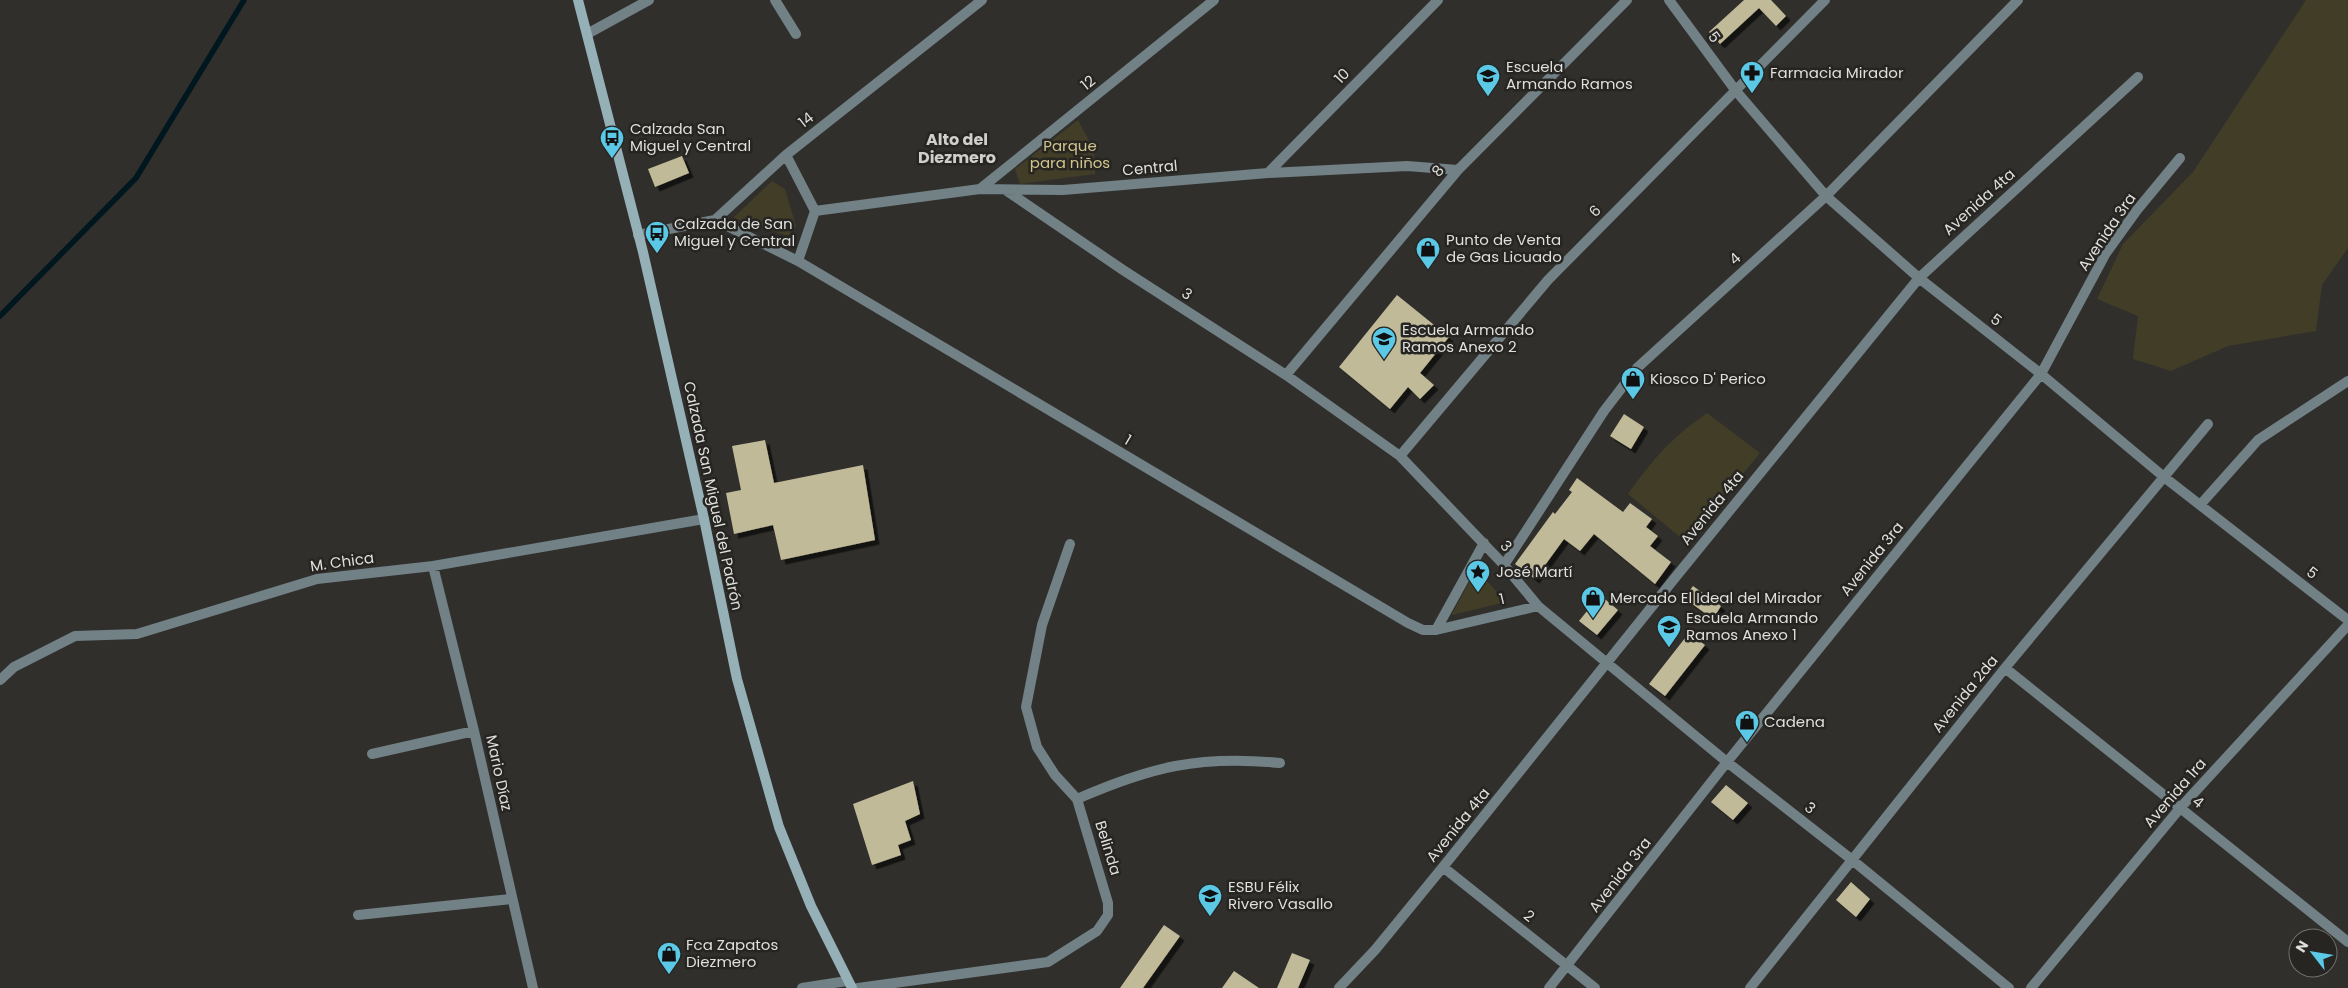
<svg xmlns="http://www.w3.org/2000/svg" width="2348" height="988" viewBox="0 0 2348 988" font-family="Poppins,sans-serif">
<defs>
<filter id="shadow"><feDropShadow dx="4.5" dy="4.5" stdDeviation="0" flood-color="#0009"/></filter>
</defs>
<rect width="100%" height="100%" fill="#302f2c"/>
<!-- green -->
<path fill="#423d26" d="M2306 0H2348V248L2322 285 2316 331 2228 346 2171 371 2133 359 2138 316 2097 299 2123 244 2193 172Z
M1078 120 1094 150 1095 174 1020 184 1015 169Z
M772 181 785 189 796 226 788 236 733 218Z
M1707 413 1760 453 1686 542 1628 494C1653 459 1671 438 1707 413Z
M1476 569 1506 602 1452 615V614Z"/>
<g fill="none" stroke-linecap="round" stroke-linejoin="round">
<!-- stream -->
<path stroke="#00171f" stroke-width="5.5" d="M0 316 136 178 244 0"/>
</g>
<!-- building -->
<path fill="#c1ba99" filter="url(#shadow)" d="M1744 0H1771L1786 16 1776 26 1759 8 1720 44 1709 32Z
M682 156 689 173 655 187 648 169Z
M1397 295 1449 337 1420 373 1434 385 1420 399 1408 387 1390 409 1339 367Z
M1624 414 1644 427 1631 449 1610 436Z
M765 440 774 483 863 465 875 540 781 560 773 525 734 534 726 493 741 490 732 446Z
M1577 478 1623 512 1630 503 1652 519 1646 527 1658 536 1650 546 1671 562 1655 584 1594 534 1580 551 1564 539 1535 579 1515 564 1553 512 1555 514 1572 492 1569 490Z
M1693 586 1721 606 1713 619 1684 598Z
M1600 595 1618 610 1597 635 1579 621Z
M1689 633 1705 645 1665 696 1649 684Z
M913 781 920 814 905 821 911 840 898 845 901 855 872 865 853 804Z
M1726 785 1748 803 1733 820 1711 802Z
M1851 882 1870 899 1856 917 1836 900Z
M1164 925 1180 936 1143 988H1120Z
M1292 953 1310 960 1298 988H1277Z
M1234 971 1259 988H1222Z"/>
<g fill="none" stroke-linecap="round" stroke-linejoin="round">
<!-- minor -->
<path stroke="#718186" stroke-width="10" d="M775 0 796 34
M1669 0 1736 91 1826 196 1919 278 2041 374 2164 477 2348 620
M587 34 649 0
M786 155 815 211 798 261
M1268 173 1438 0
M980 189 1214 0
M1007 191 1123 270 1286 375 1400 456 1504 565 1538 606 1727 762 1851 859 2009 988
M815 211 980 189 1063 190 1268 173 1407 166 1458 170
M715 220 798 261 1408 623 1423 630H1436L1538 606
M638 235 715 220 786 155 982 0
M1286 375 1458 170 1627 0
M1400 456 1548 280 1825 0
M2200 505 2258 440 2348 381
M1504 565 1604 411 1637 368 1826 196 2018 0
M433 566 474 731 533 988
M1436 630 1484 543
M2005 668 2348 942
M0 680 14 667 75 636 137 634 317 579 433 566 704 519
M372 754 474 731
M1077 799C1150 767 1199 755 1280 763
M1443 867 1595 988
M358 915 511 899
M802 988 847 981
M858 988 1048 962 1097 931 1108 915V903L1077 799 1055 775 1037 747 1026 707 1042 625 1070 544
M1339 988 1375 950 1443 867 1674 579 1919 278 2138 77
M1549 988 1727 762 2041 374 2106 253 2137 210 2180 158
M1750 988 2005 668 2208 424
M2031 988 2181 807 2348 625"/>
<!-- secondary -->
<path stroke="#96b0b8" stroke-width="10" d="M578 0 643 252 704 519 737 679 779 827 811 906 852 988"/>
</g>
<!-- icons -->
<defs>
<symbol id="pharmacy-pin" viewBox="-11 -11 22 30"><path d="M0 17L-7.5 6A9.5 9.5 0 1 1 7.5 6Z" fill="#5bc8e6" stroke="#262522"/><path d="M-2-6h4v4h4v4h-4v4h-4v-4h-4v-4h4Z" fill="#111"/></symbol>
<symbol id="school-pin" viewBox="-11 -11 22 30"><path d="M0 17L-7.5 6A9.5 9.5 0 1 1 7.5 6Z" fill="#5bc8e6" stroke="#262522"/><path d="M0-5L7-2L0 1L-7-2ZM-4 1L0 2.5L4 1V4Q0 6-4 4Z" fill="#111"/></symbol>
<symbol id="bus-pin" viewBox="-11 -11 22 30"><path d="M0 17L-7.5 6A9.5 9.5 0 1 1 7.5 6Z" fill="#5bc8e6" stroke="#262522"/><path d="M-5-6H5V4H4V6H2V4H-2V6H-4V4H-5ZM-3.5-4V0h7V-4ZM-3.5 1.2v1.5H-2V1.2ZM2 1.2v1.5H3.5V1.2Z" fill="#111"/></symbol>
<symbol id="shop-pin" viewBox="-11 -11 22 30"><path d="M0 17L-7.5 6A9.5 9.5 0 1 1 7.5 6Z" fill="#5bc8e6" stroke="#262522"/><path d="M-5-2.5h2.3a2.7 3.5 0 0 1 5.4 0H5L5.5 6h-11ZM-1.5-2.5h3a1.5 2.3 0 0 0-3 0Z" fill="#111"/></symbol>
<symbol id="sight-pin" viewBox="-11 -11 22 30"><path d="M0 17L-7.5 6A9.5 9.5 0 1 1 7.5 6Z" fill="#5bc8e6" stroke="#262522"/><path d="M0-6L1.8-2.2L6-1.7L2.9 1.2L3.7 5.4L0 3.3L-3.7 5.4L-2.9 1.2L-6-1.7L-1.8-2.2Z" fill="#111"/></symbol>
</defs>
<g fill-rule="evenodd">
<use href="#pharmacy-pin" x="1738" y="59" width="28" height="38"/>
<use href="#school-pin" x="1474" y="62" width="28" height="38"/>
<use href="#bus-pin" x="598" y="124" width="28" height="38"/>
<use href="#bus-pin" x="643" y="219" width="28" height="38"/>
<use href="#shop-pin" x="1414" y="235" width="28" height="38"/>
<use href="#school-pin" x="1370" y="325" width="28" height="38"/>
<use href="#shop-pin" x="1619" y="365" width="28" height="38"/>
<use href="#sight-pin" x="1464" y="558" width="28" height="38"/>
<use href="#shop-pin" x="1579" y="584" width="28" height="38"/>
<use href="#school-pin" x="1655" y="613" width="28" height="38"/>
<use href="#shop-pin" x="1733" y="708" width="28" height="38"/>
<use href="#school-pin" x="1196" y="882" width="28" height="38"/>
<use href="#shop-pin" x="655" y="940" width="28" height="38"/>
</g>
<g text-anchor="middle" stroke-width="5" stroke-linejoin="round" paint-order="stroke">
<!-- street labels -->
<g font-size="15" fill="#dfdfdd" stroke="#262522">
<text transform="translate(1714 37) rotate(54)" y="5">5</text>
<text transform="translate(1342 76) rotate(-46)" y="5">10</text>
<text transform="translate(1088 83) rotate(-39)" y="5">12</text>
<text transform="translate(806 120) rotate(-38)" y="5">14</text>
<text transform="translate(1150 168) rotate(-5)" y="5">Central</text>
<text transform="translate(1438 171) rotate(-50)" y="5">8</text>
<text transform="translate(1979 202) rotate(-42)" y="5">Avenida 4ta</text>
<text transform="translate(1595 211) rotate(-45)" y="5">6</text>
<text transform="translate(2107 232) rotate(-56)" y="5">Avenida 3ra</text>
<text transform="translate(1735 259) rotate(-42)" y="5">4</text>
<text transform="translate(1187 294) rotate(33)" y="5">3</text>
<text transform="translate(1996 320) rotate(38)" y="5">5</text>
<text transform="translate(1128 440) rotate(31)" y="5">1</text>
<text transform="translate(713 496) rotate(78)" y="5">Calzada San Miguel del Padrón</text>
<text transform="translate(1712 508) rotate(-51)" y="5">Avenida 4ta</text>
<text transform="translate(1506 546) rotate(47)" y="5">3</text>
<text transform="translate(1872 559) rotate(-51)" y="5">Avenida 3ra</text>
<text transform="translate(342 562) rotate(-8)" y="5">M. Chica</text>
<text transform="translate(2312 573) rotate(38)" y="5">5</text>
<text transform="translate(1502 599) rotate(-13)" y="5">1</text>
<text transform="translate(1965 694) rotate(-51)" y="5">Avenida 2da</text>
<text transform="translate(499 773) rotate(78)" y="5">Mario Díaz</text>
<text transform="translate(2175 793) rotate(-49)" y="5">Avenida 1ra</text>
<text transform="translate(2198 802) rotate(39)" y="5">4</text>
<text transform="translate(1810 808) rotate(38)" y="5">3</text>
<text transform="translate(1458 825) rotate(-51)" y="5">Avenida 4ta</text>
<text transform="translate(1108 848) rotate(73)" y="5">Belinda</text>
<text transform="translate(1620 875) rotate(-52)" y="5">Avenida 3ra</text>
<text transform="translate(1529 916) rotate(39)" y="5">2</text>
</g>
<!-- poi labels -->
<g font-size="15" fill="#dfdfdd" stroke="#262522" text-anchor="start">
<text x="1506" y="72">Escuela<tspan x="1506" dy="17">Armando Ramos</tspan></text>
<text x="1770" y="78">Farmacia Mirador</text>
<text x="630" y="134">Calzada San<tspan x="630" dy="17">Miguel y Central</tspan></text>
<text x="674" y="229">Calzada de San<tspan x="674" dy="17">Miguel y Central</tspan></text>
<text x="1446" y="245">Punto de Venta<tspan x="1446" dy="17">de Gas Licuado</tspan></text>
<text x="1402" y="335">Escuela Armando<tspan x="1402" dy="17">Ramos Anexo 2</tspan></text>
<text x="1650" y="384">Kiosco D' Perico</text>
<text x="1496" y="577">José Martí</text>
<text x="1610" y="603">Mercado El Ideal del Mirador</text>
<text x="1686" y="623">Escuela Armando<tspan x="1686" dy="17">Ramos Anexo 1</tspan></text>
<text x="1764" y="727">Cadena</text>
<text x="1228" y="892">ESBU Félix<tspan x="1228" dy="17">Rivero Vasallo</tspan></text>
<text x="686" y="950">Fca Zapatos<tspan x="686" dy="17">Diezmero</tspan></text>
</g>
<!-- park labels -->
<g font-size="15" fill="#d1c48c" stroke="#262522">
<text x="1070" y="151">Parque<tspan x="1070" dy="17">para niños</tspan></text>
</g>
<!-- neighbourhood labels -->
<g font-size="16" font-weight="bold" fill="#d0cfcb" stroke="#262522">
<text x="957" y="145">Alto del<tspan x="957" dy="18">Diezmero</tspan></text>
</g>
</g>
<!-- north arrow -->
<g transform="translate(2313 953) rotate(301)"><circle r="24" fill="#262522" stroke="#706f6d"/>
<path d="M0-4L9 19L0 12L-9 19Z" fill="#5bc8e6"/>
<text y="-8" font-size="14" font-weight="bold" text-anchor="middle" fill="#dfdfdd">N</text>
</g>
</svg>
